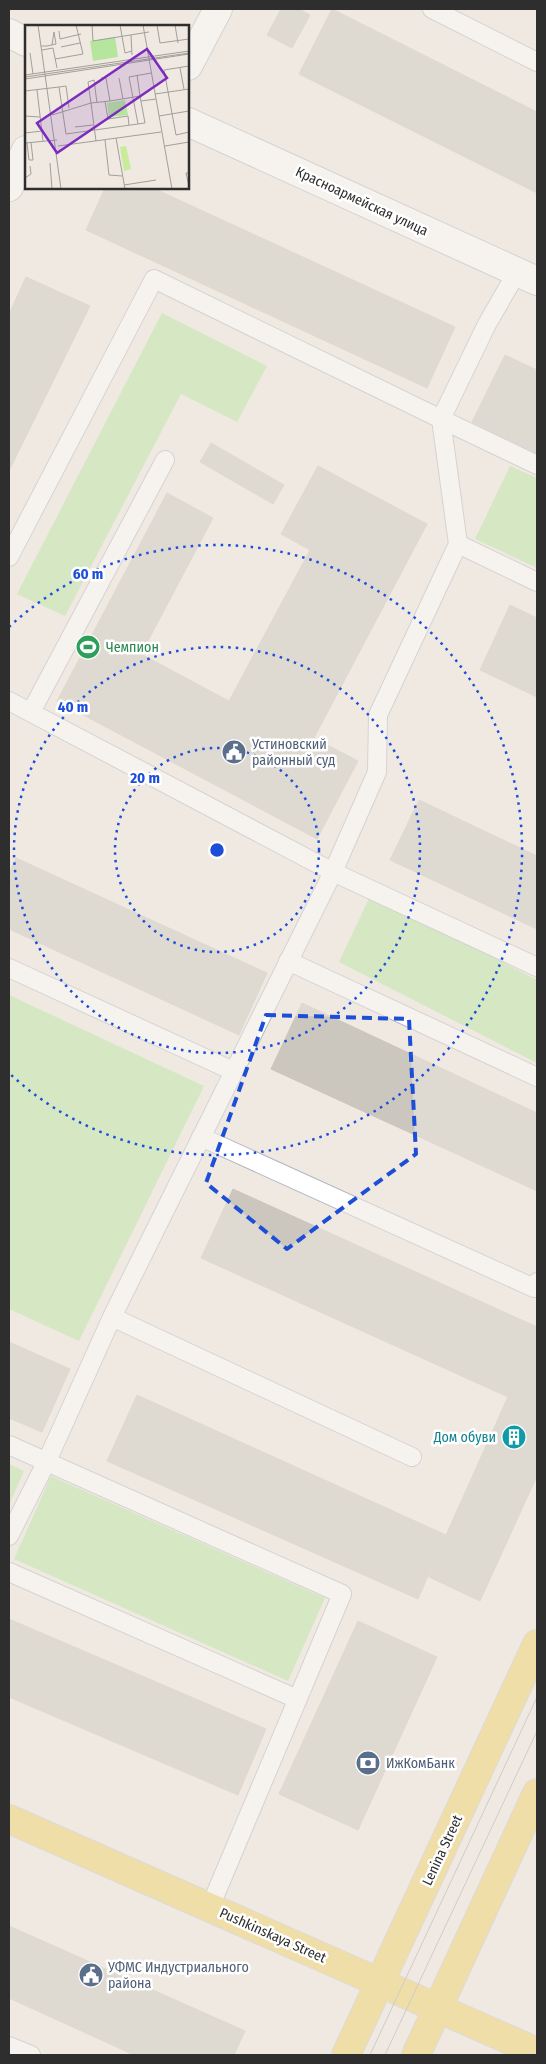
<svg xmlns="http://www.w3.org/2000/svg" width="546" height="2064" viewBox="0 0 546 2064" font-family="'Fira Sans Condensed',sans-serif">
<rect width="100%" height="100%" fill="#efe9e1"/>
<!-- green -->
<path fill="#b6e59e" d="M162 313 267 366 237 422 181 394 65 616 17 594Z
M510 466 537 478V568L475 539Z
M371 894 537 980V1063L339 962Z
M9 995 204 1086 79 1341 9 1309Z
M9 1464 24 1471 9 1505Z
M51 1476 325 1598 288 1681 14 1559Z"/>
<!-- building -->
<path fill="#cbc7bf" stroke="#cbc5ba" d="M281 9H299L310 15 292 48 267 35Z
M332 9 537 112V193L299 74Z
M105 188H153L455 327 427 388 86 230Z
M26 277 90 306 9 471V314Z
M505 355 537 370V454L472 422Z
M211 443 284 485 273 504 200 462Z
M318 466 427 524 314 738 358 761 317 839 57 701 167 493 213 518 141 654 229 701 310 550 281 534Z
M510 605 537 618V697L480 670Z
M419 800 537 856V929L390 860Z
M16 858 267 973 239 1035 9 929V873Z
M302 1003 537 1113V1191L271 1069Z
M233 1189 537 1327V1332L508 1397 201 1258Z
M537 1332V1476L480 1601 429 1577 446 1535Z
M9 1342 70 1369 42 1432 9 1418Z
M137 1395 446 1535 418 1599 107 1461Z
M9 1619 266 1729 238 1795 9 1697Z
M358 1621 437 1657 358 1830 279 1794Z
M9 1926 245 2031 234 2055H134L9 1998Z"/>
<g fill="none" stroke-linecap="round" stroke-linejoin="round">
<defs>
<path id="service" d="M432 9 537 62
M458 544 537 582
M9 557 154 279 441 419 537 465
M9 701 333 872 377 772 378 715 458 544 441 419 487 324 517 272
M31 712 165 460
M288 961 537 1077
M9 968 233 1071
M201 1137 534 1288 537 1282
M112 1317 412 1457
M9 1445 342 1594 210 1907
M9 1536 47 1461 112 1317 333 872 537 967
M9 1572 297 1699
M9 2046 31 2055"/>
<path id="minor" d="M188 66 218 9
M9 187 26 150"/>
<path id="tertiary" d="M9 33 26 42
M188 122 537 281"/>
<path id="primary" d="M9 1819 537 2052
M346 2055 537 1644
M416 2055 537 1793"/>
</defs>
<!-- service casing -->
<use href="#service" stroke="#b4b7c1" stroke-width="20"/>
<!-- minor casing -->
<use href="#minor" stroke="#b4b7c1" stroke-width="30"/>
<!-- tertiary casing -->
<use href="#tertiary" stroke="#b4b7c1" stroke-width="30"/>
<!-- primary casing -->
<use href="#primary" stroke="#c9c9c9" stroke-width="30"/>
<!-- service -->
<use href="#service" stroke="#fff" stroke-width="18"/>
<!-- minor -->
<use href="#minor" stroke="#fff" stroke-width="28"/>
<!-- tertiary -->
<use href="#tertiary" stroke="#fff" stroke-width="28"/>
<!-- primary -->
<use href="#primary" stroke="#f2d163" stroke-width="28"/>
<!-- tram -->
<path stroke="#a3a6b8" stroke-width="1" d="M370 2055 537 1697
M385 2055 537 1731"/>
</g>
<!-- marked area -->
<path d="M0 0H546V2064H0ZM266 1015 409 1019 416 1154 287 1249 206 1183Z" fill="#efe9e1" fill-opacity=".55" fill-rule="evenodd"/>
<path fill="none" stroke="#1d4ed8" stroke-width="4" stroke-dasharray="10 6" stroke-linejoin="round" d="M266 1015 409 1019 416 1154 287 1249 206 1183Z"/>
<!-- distance rings -->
<g fill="none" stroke="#1d4ed8" stroke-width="2.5" stroke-dasharray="2.5 5">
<circle cx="217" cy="850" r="102"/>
<circle cx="217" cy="850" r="203"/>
<path d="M9 627A305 305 0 1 1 9 1073"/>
</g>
<!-- icons -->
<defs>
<symbol id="stadium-disc" viewBox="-11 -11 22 22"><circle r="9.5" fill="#2e9e5b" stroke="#fff"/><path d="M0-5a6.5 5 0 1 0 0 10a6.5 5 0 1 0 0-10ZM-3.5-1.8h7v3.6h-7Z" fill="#fff"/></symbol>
<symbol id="civic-disc" viewBox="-11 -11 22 22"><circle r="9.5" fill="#5c6f8a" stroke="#fff"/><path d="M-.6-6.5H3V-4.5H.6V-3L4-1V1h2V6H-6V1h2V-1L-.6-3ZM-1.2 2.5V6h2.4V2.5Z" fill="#fff"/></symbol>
<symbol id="building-disc" viewBox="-11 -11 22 22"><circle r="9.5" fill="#0f9aa8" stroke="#fff"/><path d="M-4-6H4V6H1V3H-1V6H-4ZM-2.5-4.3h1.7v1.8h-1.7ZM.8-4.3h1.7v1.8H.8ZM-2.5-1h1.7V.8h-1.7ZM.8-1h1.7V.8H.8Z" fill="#fff"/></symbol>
<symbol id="bank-disc" viewBox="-11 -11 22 22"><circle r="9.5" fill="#5c6f8a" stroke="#fff"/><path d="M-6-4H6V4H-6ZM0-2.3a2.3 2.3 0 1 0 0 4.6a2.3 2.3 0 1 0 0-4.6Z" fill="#fff"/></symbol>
</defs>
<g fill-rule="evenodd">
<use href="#stadium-disc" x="74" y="633" width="28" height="28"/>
<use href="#civic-disc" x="220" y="738" width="28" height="28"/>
<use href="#building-disc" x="500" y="1423" width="28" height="28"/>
<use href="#bank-disc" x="354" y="1749" width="28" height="28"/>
<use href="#civic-disc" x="77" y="1961" width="28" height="28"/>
</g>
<g text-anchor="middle" stroke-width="5" stroke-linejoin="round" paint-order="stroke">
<!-- street labels -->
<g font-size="14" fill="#2e2e2e" stroke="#fff">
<text transform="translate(362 201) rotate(25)" y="5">Красноармейская улица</text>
<text transform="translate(442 1850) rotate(-65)" y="5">Lenina Street</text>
<text transform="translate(273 1935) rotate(24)" y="5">Pushkinskaya Street</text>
</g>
<!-- leisure labels -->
<g font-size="14" fill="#27864d" stroke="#fff" text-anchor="start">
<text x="106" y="652">Чемпион</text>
</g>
<!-- service labels -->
<g font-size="14" fill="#4e5e75" stroke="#fff" text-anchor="start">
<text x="252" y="749">Устиновский<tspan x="252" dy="16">районный суд</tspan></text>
<text x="386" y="1768">ИжКомБанк</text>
<text x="108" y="1972">УФМС Индустриального<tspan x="108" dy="16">района</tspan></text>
</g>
<!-- culture labels -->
<g font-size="14" fill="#0d838f" stroke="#fff" text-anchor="end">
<text x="496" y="1442">Дом обуви</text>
</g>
</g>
<!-- overview -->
<g transform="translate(25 25)">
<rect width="164" height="164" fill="#efe9e1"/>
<path d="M90 12 93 32 68 36 65 16ZM100 75 103 90 84 92 82 78Z" fill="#b6e59e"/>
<path d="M101 121 106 144 99 146 95 122Z" fill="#c9ec9a"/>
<path fill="none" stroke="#a29e99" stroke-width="1" d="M13 0 36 164M67 0 68 16 124 7M95 0 100 28 107 26M118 0 147 164M132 0 135 18 164 14M150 0 153 18M34 6 35 14 56 9M106 10 107 30M16 21H22L31 19 29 7 27 20M36 22 55 18M17 25 28 23 32 43M5 28 8 49M30 34 58 29 51 0M164 41 139 45 151 110 164 107M155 43 159 64M0 50 164 26M0 52 164 28M76 53H81L85 76M94 53 98 74M0 54 164 29M34 62 41 61 44 83M12 65 18 116M0 66 34 62 41 109 120 98 115 71M130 69 164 64M80 76 83 94 103 91 104 100M116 76 131 74M72 78 69 55 63 57 66 78 85 76 115 71 112 50M27 90 66 78 71 116M0 91 15 92M134 91 164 86M113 99 104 52 126 48M50 102 68 100M0 108 17 106M91 113 100 164M80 115 84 150 97 151M0 118 32 115M2 118 4 135H8L6 117M33 121 136 107M140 121 164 117M25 138 27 164M164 148H161L164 161M0 153 6 149 5 141M99 160 131 155"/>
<path fill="#7b2cbf" fill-opacity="0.15" stroke="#7b2cbf" stroke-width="2.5" d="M122 24 142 53 32 128 12 98Z"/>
<rect width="164" height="164" fill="none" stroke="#2e2e2e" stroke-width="2.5"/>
</g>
<circle cx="217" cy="850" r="8" fill="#1d4ed8" stroke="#fff" stroke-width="2.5"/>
<g font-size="15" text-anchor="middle" font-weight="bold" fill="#1d4ed8" stroke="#fff" stroke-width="5" stroke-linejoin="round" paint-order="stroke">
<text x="88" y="579">60 m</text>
<text x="73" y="712">40 m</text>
<text x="145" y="783">20 m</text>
</g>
<!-- border -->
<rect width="546" height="2064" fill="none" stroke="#2e2e2e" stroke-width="20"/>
</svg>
